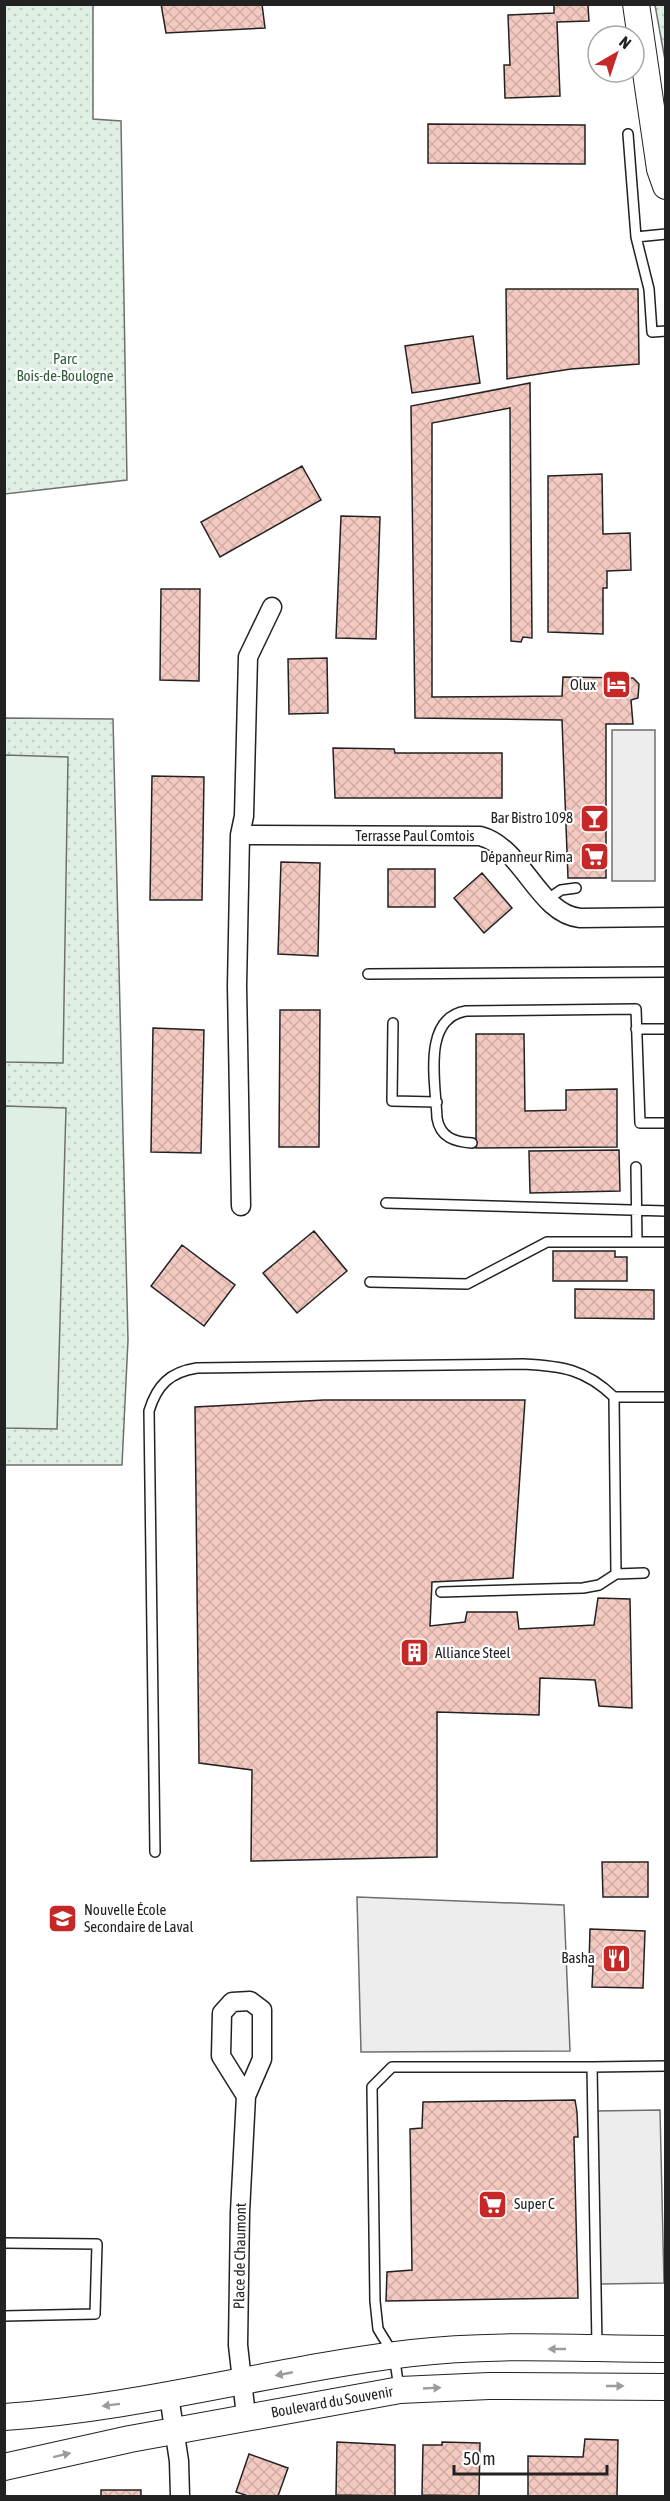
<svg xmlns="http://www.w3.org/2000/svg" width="670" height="2501" viewBox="0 0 670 2501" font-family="'Asap Condensed',sans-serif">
<defs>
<pattern id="green-dots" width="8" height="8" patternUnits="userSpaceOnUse" patternTransform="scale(1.5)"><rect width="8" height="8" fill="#e0efe3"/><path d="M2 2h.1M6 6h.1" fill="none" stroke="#c0cdc2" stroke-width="1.8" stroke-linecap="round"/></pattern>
<pattern id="building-cross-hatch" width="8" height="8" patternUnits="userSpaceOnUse" patternTransform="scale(1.5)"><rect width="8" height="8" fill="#f3c9c0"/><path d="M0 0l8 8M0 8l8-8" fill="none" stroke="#d0aca5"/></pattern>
</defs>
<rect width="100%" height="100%" fill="#fff"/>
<!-- green -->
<path fill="url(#green-dots)" stroke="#6f6f6f" stroke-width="1.5" d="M4 5H93V119L121 121 127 480 5 494Z
M655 5H665V60Z
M5 718 113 719 128 1340 122 1465H5Z"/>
<!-- pitch -->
<path fill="#e0efe3" stroke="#6f6f6f" stroke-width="1.5" d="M5 755 68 757 63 1063 5 1062Z
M5 1106 66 1108 57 1429 5 1428Z"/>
<!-- parking -->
<path fill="#ededed" stroke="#6f6f6f" stroke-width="1.5" d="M612 730H655V881H612Z
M357 1897 564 1905 570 2051 361 2052Z
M660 2110 664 2283 600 2284 596 2111Z"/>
<!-- building -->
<path fill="url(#building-cross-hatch)" stroke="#222" stroke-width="1.5" d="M161 4H262L265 28 166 33Z
M554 4H592L588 6 589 21 557 22 560 96 505 98 504 65H510L508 15 554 13Z
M428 124 585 125V164L428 163Z
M506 289H638L639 364 571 369 507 379Z
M473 336 480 383 412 393 405 346Z
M530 383 532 638 523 637 521 642 511 641 510 408 432 423V697L562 696 563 677 633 678 639 684 638 698 631 700 633 724H606V878H568L562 720 415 718 411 406Z
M302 466 321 500 220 557 201 522Z
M602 474 603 534 630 533 631 570 607 571V588H603V634L548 632V476Z
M341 516 380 517 376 639 336 638Z
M161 589H200L199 681 160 680Z
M327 658 328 713 289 714 288 659Z
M333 748 394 749 395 753H502V798H335Z
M152 776 204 777 202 900H150Z
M281 862 320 863 318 956 278 954Z
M388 869H435V907H388Z
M482 873 512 908 484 933 454 898Z
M280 1010H320L319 1147H279Z
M153 1028 204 1030 201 1153 151 1152Z
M476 1034H524L525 1111 566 1110V1090L617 1089V1147L476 1148Z
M619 1150 620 1191 530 1193 529 1151Z
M314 1231 347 1271 297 1313 263 1273Z
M182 1245 235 1285 204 1326 151 1286Z
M553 1251H615V1257H627V1281H553Z
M575 1289 654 1290V1319L575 1318Z
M324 1400H525L513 1578 432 1582 430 1626 465 1622 467 1612H517L519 1629 594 1625 598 1598 630 1599 632 1708 599 1706 595 1680 540 1678 539 1715 437 1712V1857L251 1861 252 1770 199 1763 195 1407Z
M602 1862H648V1897H603Z
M590 1929 645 1931 643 1988 592 1987 593 1966H589Z
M575 2100 577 2112 578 2137H574L578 2298 386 2301 387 2272 412 2270 410 2129 422 2128 423 2102Z
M585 2439 618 2440 617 2496H528V2456L583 2457Z
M337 2442 395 2445V2496L336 2495Z
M442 2442 480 2443 479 2496 422 2495 423 2445H442Z
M249 2454 288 2468 278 2496H248L236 2492Z
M101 2490H141V2496H101Z"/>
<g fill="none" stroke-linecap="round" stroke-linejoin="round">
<defs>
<path id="lane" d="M628 134 636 237 649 289 652 332 666 331
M636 237 666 234
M548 899 561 890 576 888
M368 974 666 972
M393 1023 392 1101 437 1102
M636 1029H666
M472 1143C454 1142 440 1137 437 1118 436 1085 421 1018 466 1011L636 1009 640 1123H666
M636 1167 637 1242
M386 1203 666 1211
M370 1282 467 1284 547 1242H666
M644 1573 616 1574 614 1397H666
M441 1592 583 1588 599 1585 616 1574
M155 1852 149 1411C157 1385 170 1372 197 1368L523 1364C562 1366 585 1369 614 1397
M4 2243 97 2244 95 2314 4 2316
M597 2346 592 2067 666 2066
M399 2388 394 2355 378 2329 375 2301 372 2087 392 2067H592"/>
<path id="street" d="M240 835 480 836C523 847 538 914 580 918L666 917
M241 1206 237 986 240 835 244 816 248 657 272 607
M246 2096 221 2056 222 2013 232 2002 250 2001 262 2010V2059L246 2096 240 2212 238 2345 246 2416
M169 2396 179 2461 180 2496"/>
<path id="secondary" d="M636 4 660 169 666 186
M4 2417C142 2408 275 2369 412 2353 495 2343 582 2349 666 2349
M4 2467 130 2439 400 2390 489 2386 666 2387"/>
</defs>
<!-- lane casing -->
<use href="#lane" stroke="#222" stroke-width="12"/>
<!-- street casing -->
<use href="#street" stroke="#222" stroke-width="21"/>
<!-- secondary casing -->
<use href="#secondary" stroke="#222" stroke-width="28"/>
<!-- lane -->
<use href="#lane" stroke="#fff" stroke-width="9"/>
<!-- street -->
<use href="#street" stroke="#fff" stroke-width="18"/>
<!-- secondary -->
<use href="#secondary" stroke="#fff" stroke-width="26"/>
</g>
<!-- one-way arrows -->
<defs><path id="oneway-solid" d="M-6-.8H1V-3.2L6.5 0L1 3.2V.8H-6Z" transform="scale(1.5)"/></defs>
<g fill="#9c9c9c">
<use href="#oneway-solid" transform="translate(557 2349) rotate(180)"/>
<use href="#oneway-solid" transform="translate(284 2374) rotate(169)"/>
<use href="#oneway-solid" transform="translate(615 2386)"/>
<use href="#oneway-solid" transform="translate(432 2388) rotate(-3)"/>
<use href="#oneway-solid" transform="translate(111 2405) rotate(173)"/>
<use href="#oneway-solid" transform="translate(62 2455) rotate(-14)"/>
</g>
<!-- icons -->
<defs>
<symbol id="hotel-square" viewBox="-11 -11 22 22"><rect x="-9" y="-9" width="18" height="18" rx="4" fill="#c62828" stroke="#fff"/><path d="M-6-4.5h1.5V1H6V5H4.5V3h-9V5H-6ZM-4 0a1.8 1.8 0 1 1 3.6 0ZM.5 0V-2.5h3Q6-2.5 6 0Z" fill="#fff"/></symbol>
<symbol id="bar-square" viewBox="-11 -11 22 22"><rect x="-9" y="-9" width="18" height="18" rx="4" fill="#c62828" stroke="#fff"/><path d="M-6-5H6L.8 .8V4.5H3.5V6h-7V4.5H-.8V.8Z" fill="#fff"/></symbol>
<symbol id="supermarket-square" viewBox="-11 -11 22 22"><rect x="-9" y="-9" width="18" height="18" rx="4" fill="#c62828" stroke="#fff"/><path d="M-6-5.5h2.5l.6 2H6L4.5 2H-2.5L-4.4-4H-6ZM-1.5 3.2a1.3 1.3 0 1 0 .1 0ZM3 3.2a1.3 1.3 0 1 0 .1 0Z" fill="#fff"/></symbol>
<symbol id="building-square" viewBox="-11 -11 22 22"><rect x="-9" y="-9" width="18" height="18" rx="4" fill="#c62828" stroke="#fff"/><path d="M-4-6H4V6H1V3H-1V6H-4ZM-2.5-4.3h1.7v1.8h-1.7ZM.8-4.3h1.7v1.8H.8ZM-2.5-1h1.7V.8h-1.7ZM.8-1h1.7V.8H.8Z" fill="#fff"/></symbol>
<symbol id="school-square" viewBox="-11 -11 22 22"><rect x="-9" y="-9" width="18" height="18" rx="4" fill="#c62828" stroke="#fff"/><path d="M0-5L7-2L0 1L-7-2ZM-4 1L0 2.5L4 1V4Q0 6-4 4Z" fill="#fff"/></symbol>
<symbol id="restaurant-square" viewBox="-11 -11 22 22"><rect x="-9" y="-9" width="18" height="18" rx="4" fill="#c62828" stroke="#fff"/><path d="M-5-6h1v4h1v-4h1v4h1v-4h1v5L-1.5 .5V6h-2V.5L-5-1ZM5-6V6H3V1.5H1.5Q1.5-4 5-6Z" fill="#fff"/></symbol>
</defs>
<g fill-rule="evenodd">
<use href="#hotel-square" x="600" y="668" width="33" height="33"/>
<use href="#bar-square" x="578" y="802" width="33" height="33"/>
<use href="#supermarket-square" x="578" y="840" width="33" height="33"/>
<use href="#building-square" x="398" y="1636" width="33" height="33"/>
<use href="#school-square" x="46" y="1902" width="33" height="33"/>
<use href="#restaurant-square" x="600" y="1942" width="33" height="33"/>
<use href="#supermarket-square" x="476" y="2188" width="33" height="33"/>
</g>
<g text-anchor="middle" stroke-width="4.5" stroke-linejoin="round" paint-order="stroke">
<!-- park labels -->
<g font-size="15" fill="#2f5e38" stroke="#fff">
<text x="65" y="364">Parc<tspan x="65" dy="17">Bois-de-Boulogne</tspan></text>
</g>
<!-- poi labels -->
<g font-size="15" fill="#222" stroke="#fff" text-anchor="end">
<text x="596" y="690">Olux</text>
<text x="573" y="823">Bar Bistro 1098</text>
<text x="573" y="862">Dépanneur Rima</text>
<text x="435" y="1658" text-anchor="start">Alliance Steel</text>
<text x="84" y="1915" text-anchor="start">Nouvelle École<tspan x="84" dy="17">Secondaire de Laval</tspan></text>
<text x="595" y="1963">Basha</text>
<text x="514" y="2209" text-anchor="start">Super C</text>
</g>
<!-- street labels -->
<g font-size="15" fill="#222" stroke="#fff">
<text x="415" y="841">Terrasse Paul Comtois</text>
<text transform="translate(240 2256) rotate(-89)" y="5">Place de Chaumont</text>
<text transform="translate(332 2402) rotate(-10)" y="5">Boulevard du Souvenir</text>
</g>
</g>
<!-- border -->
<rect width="670" height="2501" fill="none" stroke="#222222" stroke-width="12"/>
<!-- north arrow -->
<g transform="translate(616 54) rotate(39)"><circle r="28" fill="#ffffff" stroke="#a7a7a7" stroke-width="1.5"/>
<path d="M0-4.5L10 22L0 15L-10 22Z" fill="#c62828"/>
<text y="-9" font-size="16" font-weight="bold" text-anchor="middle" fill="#222222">N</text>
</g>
<!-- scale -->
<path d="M454 2465v9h153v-9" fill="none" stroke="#222222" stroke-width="3"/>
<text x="463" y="2465" font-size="18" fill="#222222" stroke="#ffffff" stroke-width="4.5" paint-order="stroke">50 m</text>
</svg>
